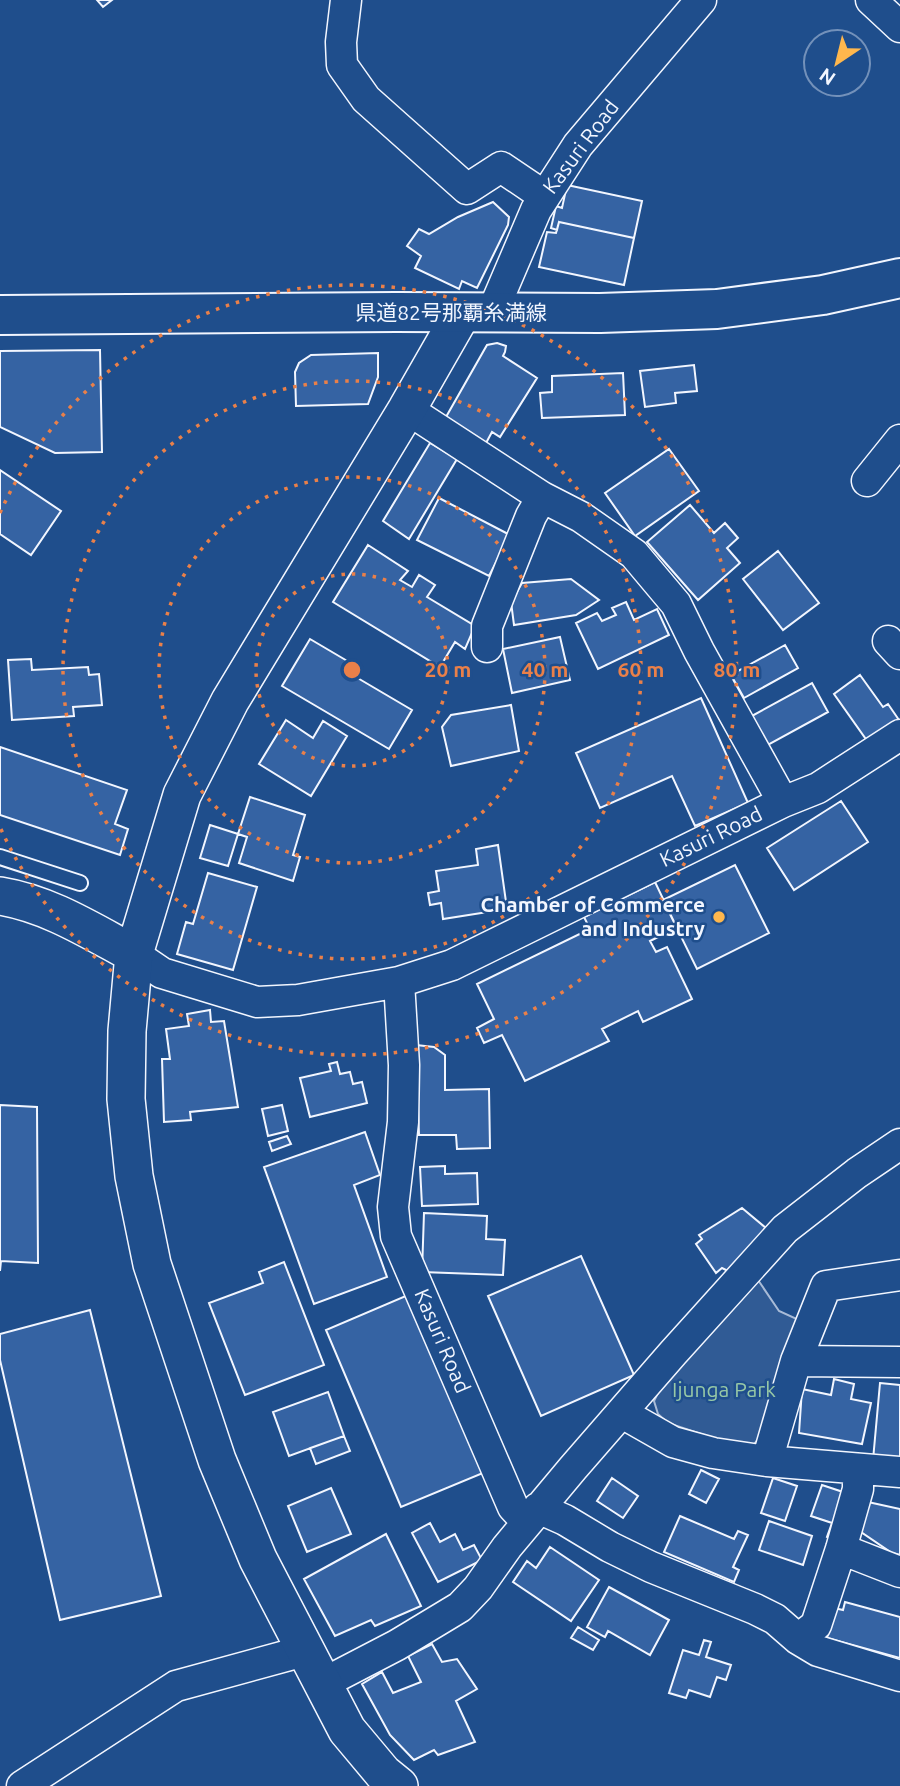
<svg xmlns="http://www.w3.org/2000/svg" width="900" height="1786" viewBox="0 0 900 1786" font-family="Ubuntu,'Noto Sans JP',sans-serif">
<rect width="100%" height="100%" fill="#1f4e8c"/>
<!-- green -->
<path fill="#305b95" stroke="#a8bbd7" stroke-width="2" d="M756 1277 779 1311 799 1320 760 1437 751 1448 737 1446 668 1423 658 1414 654 1401 661 1387Z"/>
<!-- building -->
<path fill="#3563a3" stroke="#f2f6ff" stroke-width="2" d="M97 0H112L103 7Z
M567 185 642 201 634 238 559 222 557 230 551 228 556 206 562 208Z
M493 202 509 217 508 225 477 288 462 281 459 289 415 268 421 256 407 246 419 229 429 234 458 217Z
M559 222 634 238 624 285 539 267 547 232 556 233Z
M497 343 506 346 505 352 503 356 537 378 500 437 492 432 486 443 446 417 487 345Z
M100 350 102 452 55 453 0 427V351Z
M378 353V377L368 404 296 406 295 372 299 363 311 355Z
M694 365 697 391 675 393 676 403 645 407 640 371Z
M623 373 625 415 542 418 540 393 552 392V376Z
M430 443 457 459 409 539 383 521Z
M669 449 699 491 635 536 605 493Z
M0 470 61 511 31 555 0 534Z
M439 498 510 535 489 576 417 540Z
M690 505 714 533 725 523 738 538 727 548 740 563 698 600 647 542Z
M368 545 408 571 400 580 412 587 419 575 435 585 427 597 475 626 465 649 455 642 440 667 333 602Z
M778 551 819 603 783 630 743 579Z
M571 579 599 600 576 615 514 625 511 602 522 583Z
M626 602 634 620 657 609 669 635 598 669 576 623 597 613 602 621 616 615 612 608Z
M560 637 570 680 512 693 503 649Z
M310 639 349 662 344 670 412 710 389 749 282 686Z
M785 645 798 668 744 698 731 675Z
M31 659 32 670 88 667 89 675 99 674 102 705 73 707 74 716 12 720 8 660Z
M860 675 883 707 888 704 899 720 868 742 834 694Z
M812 683 828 712 766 746 750 717Z
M701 698 748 803 695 826 672 776 600 808 576 753Z
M511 705 519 751 451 766 442 727 451 715Z
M286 720 313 738 323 721 347 736 311 796 259 764Z
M0 747 127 790 115 824 128 829 120 855 0 815Z
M250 797 305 815 293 855 300 857 293 881 239 863 247 837 238 834Z
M841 801 868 842 794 890 767 848Z
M210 825 238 834 228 866 200 858Z
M498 845 507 909 443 919 441 903 430 905 428 893 439 891 436 871 478 865 476 849Z
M735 865 769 933 697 969 663 900Z
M208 873 257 887 233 970 177 954 186 922 193 924Z
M655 882 677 928 650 941 656 952 667 947 692 999 643 1022 638 1011 602 1029 609 1041 525 1081 502 1035 484 1043 477 1028 494 1019 477 984 590 929 584 917Z
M210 1010 211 1022 224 1021 238 1107 190 1112 191 1120 164 1122 162 1059H170L166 1029 189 1026 187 1014Z
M416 1045 434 1047 445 1055V1090L489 1089 490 1148 457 1149 456 1135H419Z
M337 1062 340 1074 350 1072 353 1084 362 1082 367 1103 310 1117 300 1078 331 1071 329 1064Z
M0 1105 37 1107 38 1263 1 1261 0 1271Z
M282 1105 288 1131 268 1136 262 1109Z
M365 1132 380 1175 354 1185 387 1277 314 1304 264 1167Z
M287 1136 291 1144 272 1151 269 1142Z
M445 1166V1174L477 1173 478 1204 422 1206 420 1167Z
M742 1208 766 1228 728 1271 722 1268 716 1273 696 1244 702 1239 699 1235Z
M424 1213 487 1216 486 1239 505 1240 503 1275 422 1272Z
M581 1256 634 1375 541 1416 488 1296Z
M284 1262 324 1365 245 1395 209 1303 263 1283 259 1272Z
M408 1295 483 1473 401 1507 326 1330Z
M90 1310 161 1596 60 1620 0 1360V1334Z
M834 1379 854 1384 851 1399 871 1403 862 1444 799 1433 802 1389 831 1395Z
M880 1383 900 1385V1462L873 1460Z
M328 1392 344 1436 289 1456 273 1412Z
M344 1436 350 1451 316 1464 310 1448Z
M701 1470 719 1479 706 1503 689 1494Z
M612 1478 638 1496 623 1518 597 1501Z
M773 1478 797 1486 785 1521 761 1513Z
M822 1485 846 1493 832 1539 827 1537 832 1523 811 1516Z
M331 1488 351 1534 307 1552 288 1506Z
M868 1502 900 1509V1555L892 1553 861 1532Z
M680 1516 734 1539 738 1531 748 1535 733 1567 739 1570 734 1582 664 1552Z
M769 1521 812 1536 803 1565 759 1550Z
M430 1523 440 1542 455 1534 463 1550 474 1545 482 1560 438 1582 412 1533Z
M386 1534 421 1606 375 1626 371 1620 335 1636 304 1579Z
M550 1547 599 1580 571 1621 513 1582 527 1561 536 1568Z
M609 1587 669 1620 650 1655 608 1631 605 1637 587 1627Z
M845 1602 900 1617V1658L827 1638 834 1608 843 1610Z
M578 1627 599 1640 593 1650 571 1638Z
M704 1640 711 1642 706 1657 731 1665 726 1680 717 1677 710 1697 689 1690 686 1698 669 1693 683 1650 699 1655Z
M432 1644 442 1662 457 1659 477 1689 456 1701 475 1742 438 1755 434 1750 414 1760 390 1735 362 1684 382 1672 393 1693 421 1682 408 1656Z"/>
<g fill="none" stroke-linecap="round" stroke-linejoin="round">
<defs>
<path id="service" d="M0 857 80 883"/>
<path id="minor" d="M346 0 341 42 342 65 366 99 467 189 501 167 544 196
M871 0 900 27
M492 313 536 210 578 145 701 0
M407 409 542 497 581 517 634 554 676 604 699 651 783 802
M867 481 900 440
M888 641 900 654
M487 647V626L531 516 542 497
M134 954 162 973 257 1002 298 1000 399 982 452 965 783 802 818 788 900 735
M399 982 404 1065 403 1122 393 1207 396 1236 513 1507 527 1522
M796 1361 900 1362
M622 1413 673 1442 713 1453 767 1461 900 1472
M767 1461 796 1361 826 1286 900 1275
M538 1508 565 1520 610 1547 651 1567 755 1609 775 1619 798 1639 818 1651 900 1676
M841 1549 900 1572
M798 1639 816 1625 841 1549 858 1489V1469
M322 1684 397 1645 460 1607 478 1588 507 1547 573 1468 673 1353 785 1229 857 1173 900 1144
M22 1786 176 1686 304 1651"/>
<path id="tertiary" d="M0 896C49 904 91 931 134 954
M399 1786 383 1773 347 1730 258 1559 217 1460 152 1264 134 1176 126 1099 127 1031 134 954 182 795 230 701 407 409 462 313"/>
<path id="primary" d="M0 315 396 312 600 313 717 309 823 295 900 278"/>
</defs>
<!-- service casing -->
<use href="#service" stroke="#f2f6ff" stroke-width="18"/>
<!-- minor casing -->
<use href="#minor" stroke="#f2f6ff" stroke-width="33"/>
<!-- tertiary casing -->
<use href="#tertiary" stroke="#f2f6ff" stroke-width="40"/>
<!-- primary casing -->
<use href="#primary" stroke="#f2f6ff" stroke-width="42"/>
<!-- service -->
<use href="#service" stroke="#1f4e8c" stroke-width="14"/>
<!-- minor -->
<use href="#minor" stroke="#1f4e8c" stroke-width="30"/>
<!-- tertiary -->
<use href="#tertiary" stroke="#1f4e8c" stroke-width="37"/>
<!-- primary -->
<use href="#primary" stroke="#1f4e8c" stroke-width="38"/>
</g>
<!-- distance rings -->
<g fill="none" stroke="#ea8049" stroke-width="3.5" stroke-dasharray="3.5 7">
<circle cx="352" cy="670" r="96"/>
<circle cx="352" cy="670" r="193"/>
<circle cx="352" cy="670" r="289"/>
<path d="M0 513A385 385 0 1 1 0 827"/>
</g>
<!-- markers -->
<circle fill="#ffb74d" stroke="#1f4e8c" stroke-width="2.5" cx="719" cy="917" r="7"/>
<g text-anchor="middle" stroke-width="5" stroke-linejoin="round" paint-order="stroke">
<!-- street labels -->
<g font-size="21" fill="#f2f6ff" stroke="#1f4e8c">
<text transform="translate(581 147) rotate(-53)" y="7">Kasuri Road</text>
<text x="451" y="320">県道82号那覇糸満線</text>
<text transform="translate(711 837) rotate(-26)" y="7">Kasuri Road</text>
<text transform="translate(442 1341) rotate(67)" y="7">Kasuri Road</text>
</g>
<!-- poi labels -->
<g font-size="21" font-weight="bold" fill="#f2f6ff" stroke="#1f4e8c" text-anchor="end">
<text x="705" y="912">Chamber of Commerce<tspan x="705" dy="24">and Industry</tspan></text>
</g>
<!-- park labels -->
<g font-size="21" fill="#97c8a6" stroke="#1f4e8c">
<text x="724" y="1397">Ijunga Park</text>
</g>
</g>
<circle cx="352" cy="670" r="10" fill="#ea8049" stroke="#1f4e8c" stroke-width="3.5"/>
<g font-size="21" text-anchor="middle" font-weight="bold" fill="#ea8049" stroke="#1f4e8c" stroke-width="5" stroke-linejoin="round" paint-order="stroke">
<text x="448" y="677">20 m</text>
<text x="545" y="677">40 m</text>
<text x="641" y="677">60 m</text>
<text x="737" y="677">80 m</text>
</g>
<!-- north arrow -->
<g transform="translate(837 63) rotate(215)"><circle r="33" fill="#1f4e8c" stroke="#7391ba" stroke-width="2"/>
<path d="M0-5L12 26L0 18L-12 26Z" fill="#ffb74d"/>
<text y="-10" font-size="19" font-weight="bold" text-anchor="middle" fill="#f2f6ff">N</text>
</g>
</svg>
